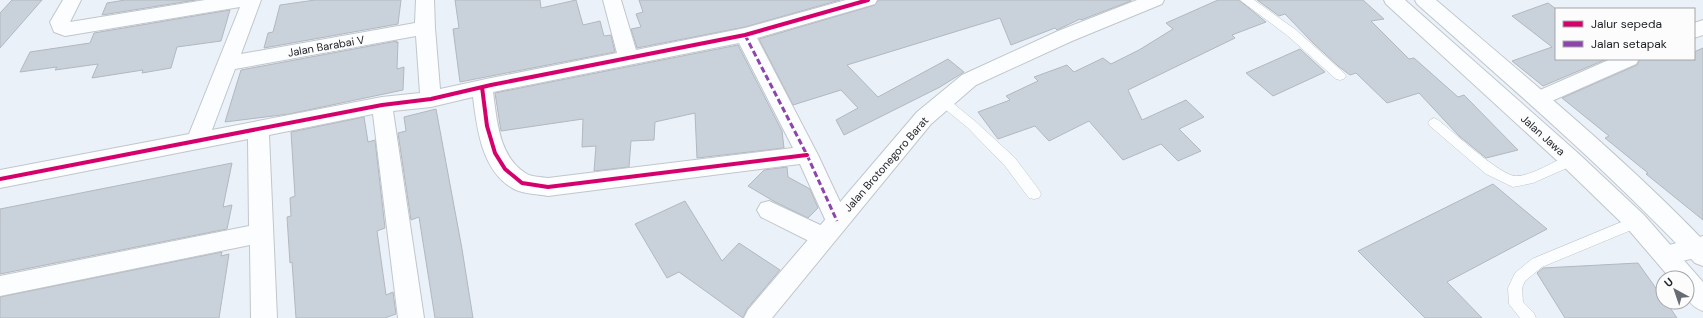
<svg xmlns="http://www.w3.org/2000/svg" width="1703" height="318" viewBox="0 0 1703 318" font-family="'DM Sans',sans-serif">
<rect width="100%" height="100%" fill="#ebf1f8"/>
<!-- building -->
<path fill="#c9d1db" stroke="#b3b8be" d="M12 0H42L0 48V13Z
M125 0H196L102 15 107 3Z
M315 0H401L398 24 264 48 268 33 273 32 280 5Z
M455 0H540L541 8 576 0 583 25 600 21 604 36 611 35 615 52 460 82 453 29 459 28Z
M639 0H840L745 27 637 48 631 29 641 27 636 14 643 12Z
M878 0H1131V1L1081 20 1080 19 1057 30 1055 28 1011 45 1000 18 847 65 878 97 948 59 964 72 940 87 844 135 836 120 858 108 841 90 793 105 759 39 875 5Z
M1218 0H1239L1266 22 1232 35 1235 38 1128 90 1142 120 1186 100 1204 117 1179 129 1201 151 1178 161 1161 144 1123 160 1089 121 1049 141 1035 126 998 139 978 112 1010 100 1006 96 1038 81 1034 77 1067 65 1074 72 1103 58 1111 64 1139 50 1173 29 1166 23Z
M1257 0H1363L1384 19 1371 21 1409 59 1414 58 1458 97 1464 95 1518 150 1486 158 1459 136 1419 93 1387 103 1356 73 1350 75 1338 66 1313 43 1285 14 1279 16Z
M1548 3 1556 9V59H1607L1543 86 1512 61 1552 47 1512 16Z
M230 10 221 41 177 47 171 68 142 73 143 70 92 78 98 64 55 70 57 67 20 72 30 52 90 43 94 33Z
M397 41 396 43 398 42 397 69 404 67 403 90 289 114 225 122 241 70Z
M738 45 782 131 784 148 697 158 695 113 655 122 654 140 631 141 629 167 594 171 596 146 582 147 583 119 501 131 495 93Z
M1703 48V220L1646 174 1648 173 1605 138 1609 136 1562 98 1637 65 1640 59H1694V52Z
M1300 49 1325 72 1273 96 1246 73Z
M436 109 462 249 473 318H435L419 217 411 220 398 133 406 131 404 117Z
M364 117 368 142 375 140 385 228 377 231 386 295 393 292 396 314 385 318H296L292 262 290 263 287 217 291 216 290 198 295 196 291 132Z
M232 163 223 207 232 205 227 229 0 274V209Z
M787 167 788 177 810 189 818 208 808 218 775 202 748 186 764 170Z
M1493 184 1547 229 1447 282 1482 318H1425L1358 251Z
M685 201 722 261 739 243 780 270 747 309 743 318 679 272 667 278 635 224Z
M222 252 221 256 229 254 219 318H0V297Z
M1638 263 1663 298V302H1666L1677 318H1565L1537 273 1543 268Z"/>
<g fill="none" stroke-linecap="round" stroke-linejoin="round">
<defs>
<path id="service" d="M1240 0H1254L1296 30 1344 73 1346 76 1344 79 1340 80 1336 79 1288 36Z
M944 98 948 99 976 122 1015 158 1039 190 1041 194 1039 198 1034 199 1029 198 1005 166 968 128 940 105 938 102 940 99Z
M1434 118 1438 120C1451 130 1502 177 1516 176 1533 176 1554 160 1571 155L1576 156 1578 160 1576 164 1533 183 1513 187 1486 174 1430 126 1428 123 1430 120Z
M1636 216 1641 218 1643 222 1641 226 1542 267 1525 281 1522 288 1523 302 1534 313 1536 318H1520L1509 304 1508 288 1515 273 1532 259Z"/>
<path id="minor" d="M63 0H81L70 22 205 0H261L241 54 415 23 416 0H434L435 28 440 89 491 78 617 53 603 0H621L636 50 745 28 846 0H877L875 4 757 38 818 155 849 221 845 228 837 230 829 228 800 164 548 196C538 194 524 194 514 189 482 172 477 129 473 97L431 107 393 111 424 318H398L373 114 269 135 277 318H251L250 245 0 296V276L249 226 248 139 0 188V170L189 134 240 7 65 36 54 32 50 22ZM416 36 420 93 382 97 212 130 235 69ZM739 43 793 148 548 178C542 177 532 177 527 174 499 158 497 121 493 92Z
M1703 20V35L1694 38V23Z
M1611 59H1639L1636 64 1545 104 1538 107 1531 104 1528 99 1531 94Z
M769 201 831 230 835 237 831 244 823 247 815 244 761 217 757 210 761 203Z
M1703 236V256L1666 265 1658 262 1654 255 1658 248Z"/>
<path id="secondary" d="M1137 0H1164L1162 4 1072 41 976 85 931 124 772 318H744L748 310 917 112 962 75 1058 31Z
M1384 0H1405L1579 154 1644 215 1703 282V311C1685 304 1687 295 1687 278H1670L1628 229 1563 166 1386 4Z
M1415 0H1436C1527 78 1620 154 1703 240V266L1695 263C1608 171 1512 88 1417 4Z"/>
</defs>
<!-- service casing -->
<use href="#service" stroke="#c1c6cd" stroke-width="1"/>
<!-- minor casing -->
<use href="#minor" stroke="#c1c6cd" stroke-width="2"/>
<!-- secondary casing -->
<use href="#secondary" stroke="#c1c6cd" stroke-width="2"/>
<!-- service -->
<use href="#service" fill="#fcfdfe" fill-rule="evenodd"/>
<!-- minor -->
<use href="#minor" fill="#fcfdfe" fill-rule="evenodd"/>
<!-- secondary -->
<use href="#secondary" fill="#fcfdfe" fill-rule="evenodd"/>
<!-- quiet -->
<path stroke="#8e44ad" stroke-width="3" stroke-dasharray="6 3" stroke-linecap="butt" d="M745 35 807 155 837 221"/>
<defs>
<path id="cycleway" d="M482 87 487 126 495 153 505 169 522 183 548 187 807 155
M0 179 382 105 431 99 491 85 745 35 868 0"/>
</defs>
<!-- cycleway casing -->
<use href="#cycleway" stroke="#fcfcfc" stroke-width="6"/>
<!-- cycleway -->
<use href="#cycleway" stroke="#d6006c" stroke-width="4"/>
</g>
<g text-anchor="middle" stroke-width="4" stroke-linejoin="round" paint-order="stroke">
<!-- street labels -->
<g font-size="11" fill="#20242a" stroke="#fcfcfc">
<text transform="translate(326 46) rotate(-10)" y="4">Jalan Barabai V</text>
<text transform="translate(1543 135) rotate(42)" y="4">Jalan Jawa</text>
<text transform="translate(886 164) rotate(-49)" y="4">Jalan Brotonegoro Barat</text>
</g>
</g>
<!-- legend -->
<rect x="1555" y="8" width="140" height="52" fill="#fcfcfc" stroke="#a4a6a8"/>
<rect x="1563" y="21" width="20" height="6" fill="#d6006c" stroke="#a4a6a8"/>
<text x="1591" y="28" font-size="12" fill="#20242a">Jalur sepeda</text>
<rect x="1563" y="41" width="20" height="6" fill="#8e44ad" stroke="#a4a6a8"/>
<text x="1591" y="48" font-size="12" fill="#20242a">Jalan setapak</text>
<!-- north arrow -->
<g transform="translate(1675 290) rotate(320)"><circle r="19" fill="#fcfcfc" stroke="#a4a6a8"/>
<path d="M0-3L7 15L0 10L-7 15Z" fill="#676c72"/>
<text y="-6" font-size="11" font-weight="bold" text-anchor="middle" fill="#20242a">U</text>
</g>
</svg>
